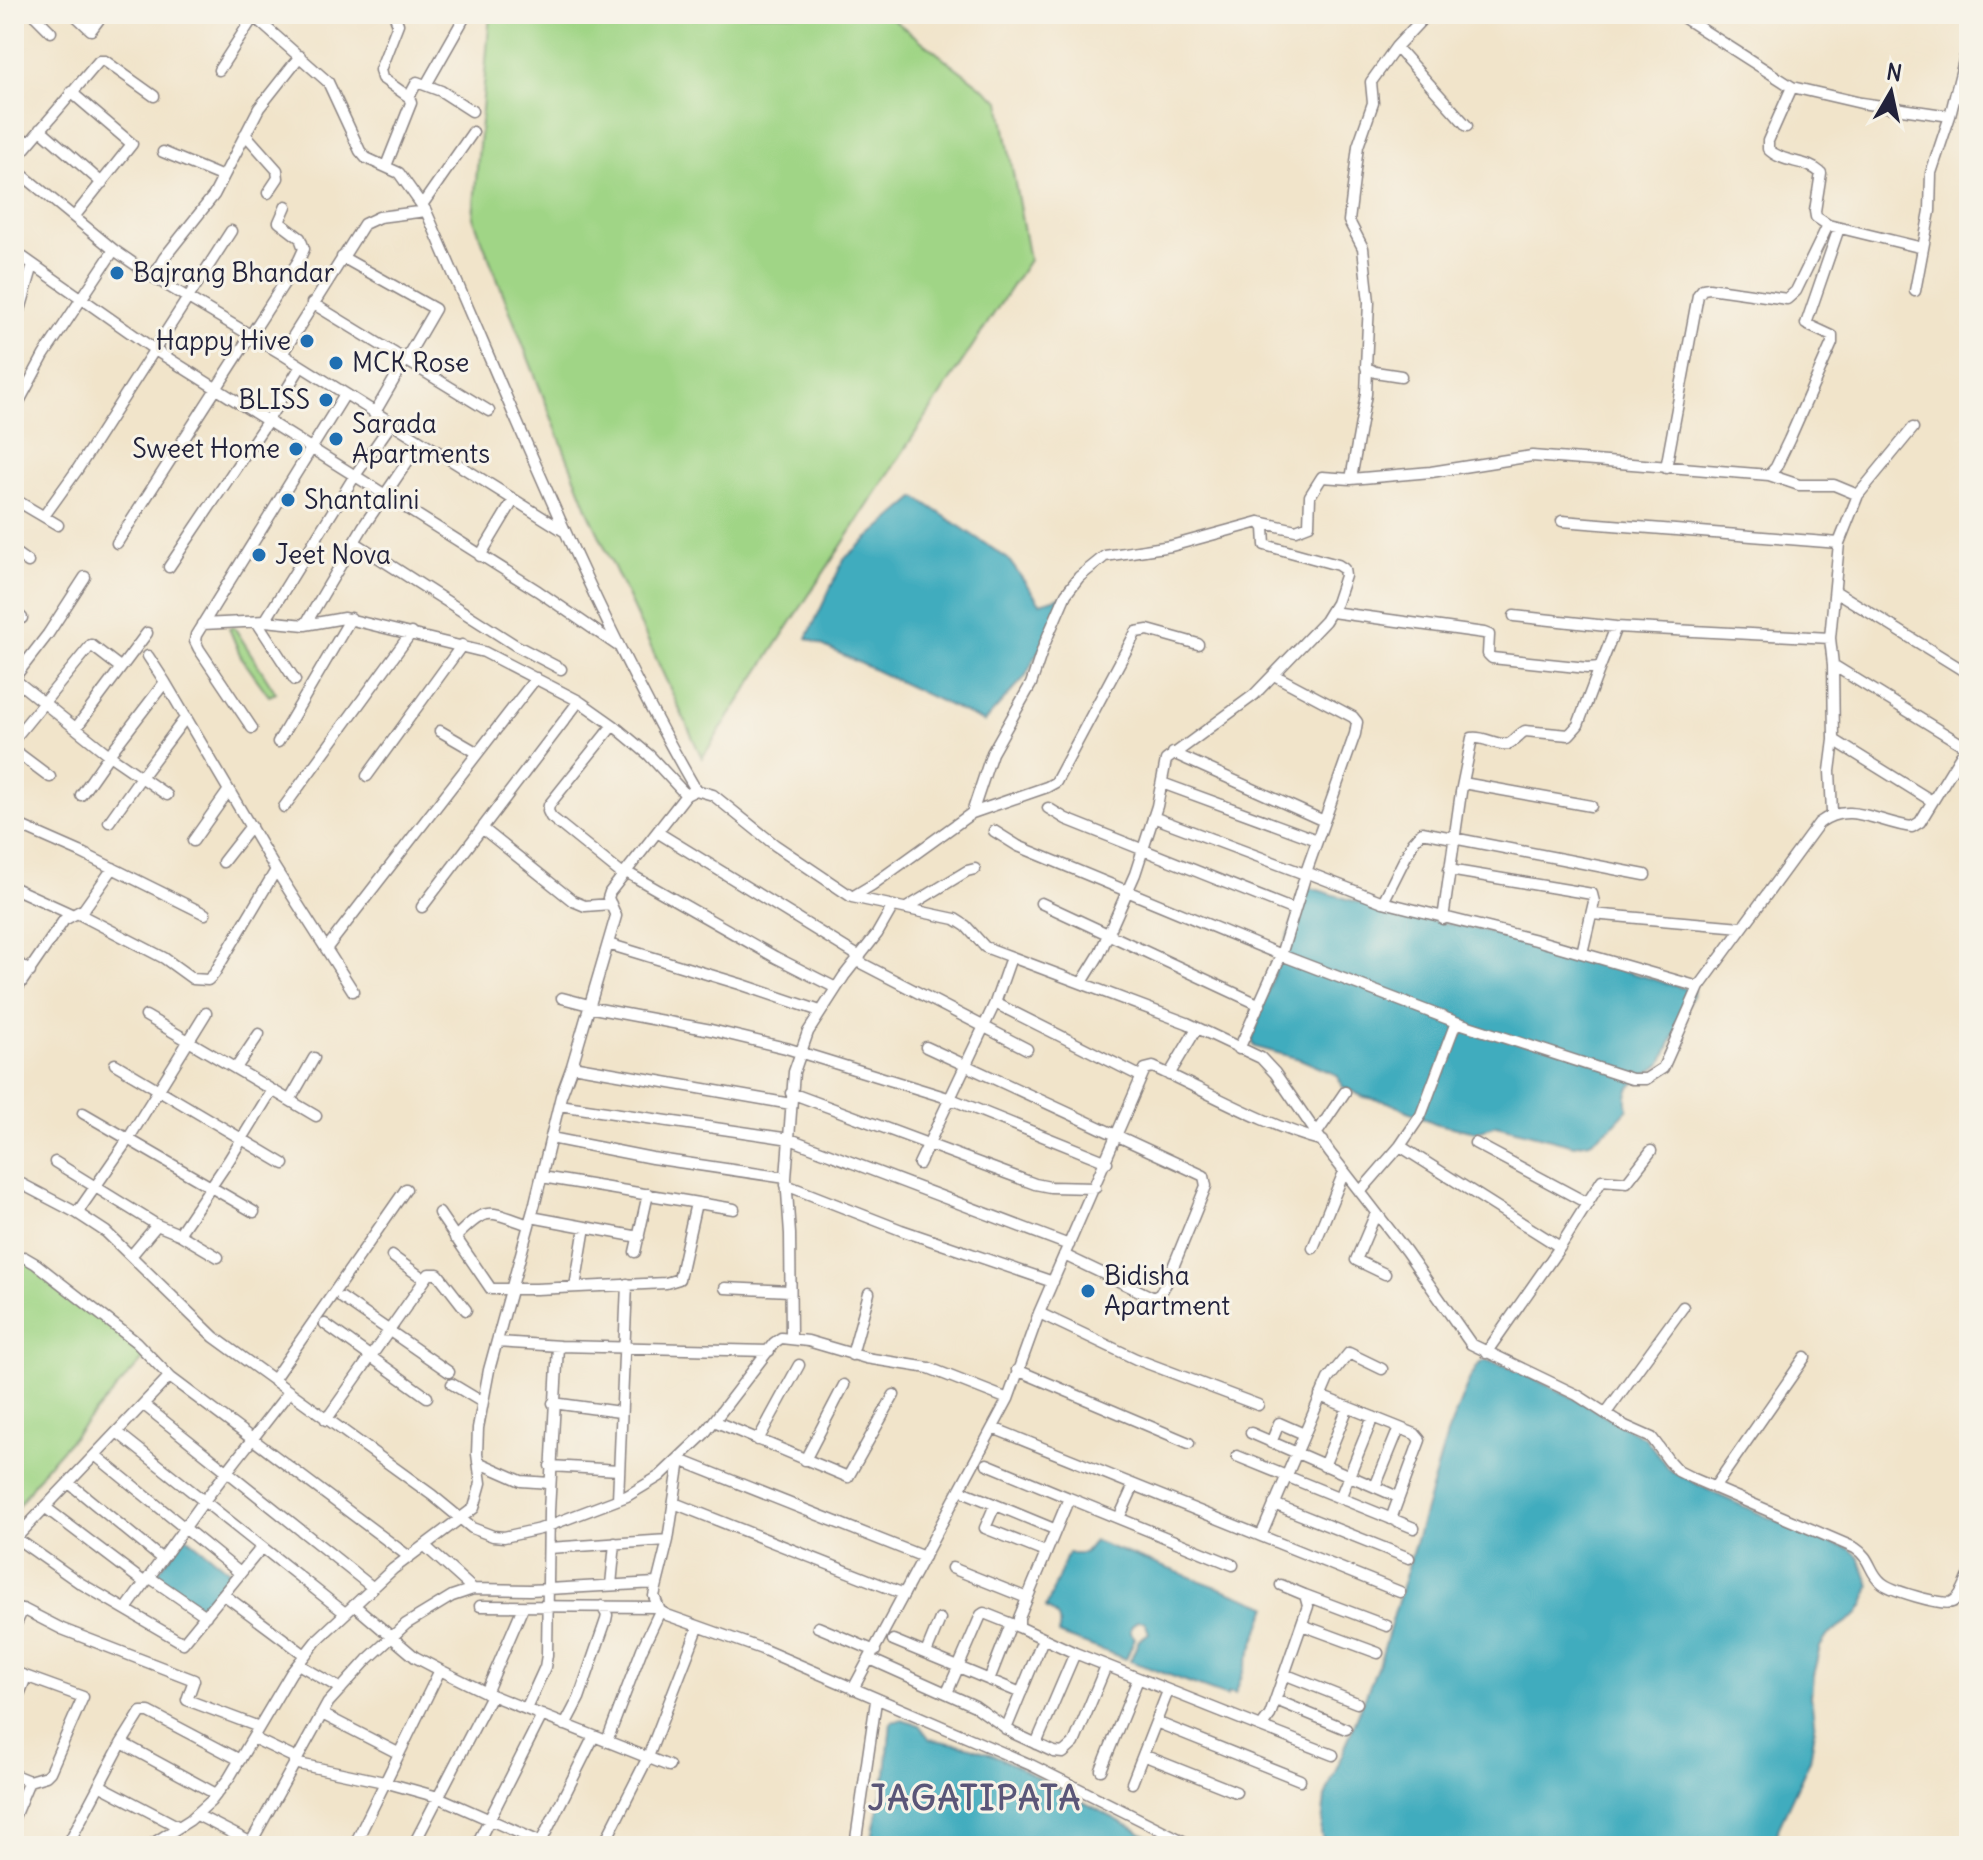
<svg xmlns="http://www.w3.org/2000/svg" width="1983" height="1860" viewBox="0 0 1983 1860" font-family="Delius,sans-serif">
<rect width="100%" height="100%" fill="#f7f3e8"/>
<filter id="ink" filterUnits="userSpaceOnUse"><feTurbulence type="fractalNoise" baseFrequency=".0125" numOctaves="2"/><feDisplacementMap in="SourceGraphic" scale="16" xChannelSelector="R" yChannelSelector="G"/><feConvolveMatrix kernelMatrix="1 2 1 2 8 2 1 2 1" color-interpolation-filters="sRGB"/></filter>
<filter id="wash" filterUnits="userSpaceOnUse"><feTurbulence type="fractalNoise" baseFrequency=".006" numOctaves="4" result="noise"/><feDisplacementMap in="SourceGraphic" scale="32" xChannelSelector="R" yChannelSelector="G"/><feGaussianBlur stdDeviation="1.8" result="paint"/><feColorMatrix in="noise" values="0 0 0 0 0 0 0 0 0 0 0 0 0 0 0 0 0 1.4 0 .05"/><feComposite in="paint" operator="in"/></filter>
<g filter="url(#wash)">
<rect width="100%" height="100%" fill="#f1e4ca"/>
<!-- green -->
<path fill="#a0d586" stroke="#617c60" stroke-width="2" d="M490 14H886L1000 101 1029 260 702 758 589 513 473 217Z
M234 627 276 693 269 696 241 657 229 628Z
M14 1243 18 1255 147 1355 45 1468 14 1512Z"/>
<!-- water -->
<path fill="#40acbe" stroke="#31677c" stroke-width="2" d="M916 497 1008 559 1040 603 1064 596 1065 601 1025 677 984 722 807 638 844 559Z
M1311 888 1394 913 1482 930 1694 991 1662 1063C1646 1078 1621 1081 1628 1109L1611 1127 1590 1142 1574 1145 1496 1125 1476 1132 1437 1124 1388 1102 1364 1097 1343 1087 1337 1075 1300 1059 1255 1047 1252 1041 1266 996 1305 889Z
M1486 1360 1506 1366 1566 1394 1645 1438 1670 1470 1716 1494 1819 1540 1850 1549 1859 1557 1870 1586 1864 1604 1857 1615 1828 1635 1820 1647 1813 1675 1811 1696 1815 1729 1810 1760 1780 1824 1773 1846H1325L1321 1833 1325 1797 1382 1655 1447 1435 1470 1378 1479 1364Z
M186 1536 233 1574 205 1609 154 1577Z
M1094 1541 1268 1606 1235 1694 1229 1692 1227 1696 1130 1661 1139 1640 1149 1633 1145 1622 1137 1621 1131 1627V1633L1135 1638 1126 1659 1058 1634C1062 1621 1058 1614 1046 1608L1068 1553H1084Z
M901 1720 919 1725 930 1739 971 1747 999 1757 1166 1846H870L886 1773 891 1722Z"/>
</g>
<g filter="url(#ink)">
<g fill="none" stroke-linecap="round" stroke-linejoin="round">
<defs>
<path id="minor" d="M33 14 51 32
M74 14 91 30 103 14
M251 14 328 82 360 151 366 158 399 173 426 211C512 406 589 606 696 790
M1678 14 1792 87 1861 103 1950 116
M1396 47 1467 126
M219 70 254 16
M426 85 464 18
M1792 87 1768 141V149C1783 164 1806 159 1821 173L1815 211 1816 217 1828 225 1923 248
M71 92 132 144 74 217
M409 97 417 82 441 91 472 111
M40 129 102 183
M14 131 28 143
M245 134 277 170 278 178 268 193
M163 152 223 177
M14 161 99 61H105L154 96
M386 166 411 103 409 97 382 78 380 70 398 24 394 14
M14 168 114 250 153 277 282 354 564 531
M422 205 473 132
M14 251 155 350 538 591 618 646
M342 257 435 309 374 414
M153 277 164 258 214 195 259 108 300 56
M1915 291 1930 211 1931 173 1950 116 1969 41
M312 303 489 411
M14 331 33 265
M282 354 364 224 379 217 426 211
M1401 376 1375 372 1366 367 1369 302 1363 248 1349 221 1358 146 1373 103 1371 82 1396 47 1427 14
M14 411 44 355 114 250
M1666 468 1698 295 1703 289 1709 288 1787 299 1796 291 1828 225
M1769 475 1799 485H1834L1858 495
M1351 479 1366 394 1367 370
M14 499 58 525
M44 516 77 470 231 231
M1562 521 1839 543
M1259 522 1296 530 1309 525 1310 496 1322 477 1351 479 1431 472 1532 456 1769 475 1776 467 1789 440 1832 343V336L1806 324 1839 228
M354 542 515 645 561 669
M117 543 299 260 304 249 300 238 279 222 286 206
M14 552 28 562
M480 556 513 501
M169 567 268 420 301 366
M1835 591 1969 674
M14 612 22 618
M1332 612 1484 633 1489 635 1488 654 1492 658 1587 668 1600 667 1616 627
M1514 616 1616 627 1830 638
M265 621 354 477 391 424
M257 622 295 680
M202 624 265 621 305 625 344 618 484 652 579 701 613 725 649 755 686 795
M305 625 363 527 420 443
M1833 665 1966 747
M1274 675 1353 717 1357 722 1355 734 1305 875
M14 678 48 634 85 577
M14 679 109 755 165 682 148 656
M165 682 276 870 353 991
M613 725 549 805 548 811 551 817 623 875
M76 728 147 633
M252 728 199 649 195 641 196 635 345 394
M440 731 478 753
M14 739 91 645 121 668
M1834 740 1932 801
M278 742 351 618
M14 750 50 777
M1173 753 1324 821
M367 776 462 645
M1162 783 1317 840
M1463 783 1591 806
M81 795 109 755 141 777 186 717
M284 807 411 633
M1048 808 1066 819 1294 910
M1832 812 1830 771 1834 740 1833 665 1830 638 1839 543 1858 495 1913 428
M972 813 992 753 1031 684 1044 645 1066 594 1079 577 1105 556 1171 546 1259 522 1264 528 1265 545 1338 565 1344 569 1345 576 1336 603 1325 621 1254 695 1166 760 1157 806 1135 874 1099 955 1083 981
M1153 817 1302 873 1305 877 1281 955 1239 1049
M109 822 141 777 167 795
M14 823 80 852 205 914
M482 828 573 901 585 906 611 904
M994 831 1018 846 1281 955 1456 1022 1632 1079H1646L1663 1068 1699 987 1819 823C1848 800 1879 823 1912 827L1920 822 1969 742
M657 832 860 957
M193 841 229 790
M223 862 251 826
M1449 870 1592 894 1594 902 1582 953
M626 872 775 957 836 988
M1306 872 1383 902 1536 940 1699 987
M14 888 71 914
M852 897 872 885 972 813 1047 787 1056 782 1136 632 1148 630 1198 644
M1383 902 1413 842 1422 832 1645 875
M1041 903 1260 1005
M422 907 579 701
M908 907 967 871 975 869
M77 913 164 958 193 979 208 980 214 974 276 870
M1592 914 1741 927
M1443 919 1461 792 1472 738C1484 736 1496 746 1508 744 1514 742 1519 734 1525 731L1569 735 1578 725 1600 667
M608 944 740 984 820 1011
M326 949 536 678
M14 960 30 972
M857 961 1027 1049
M14 993 64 920 84 909 113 868
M562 998 589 1005
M995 1003 1140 1076
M588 1007 711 1030 786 1048 951 1099 1107 1162
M926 1047 1204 1176 1206 1186 1167 1282 1160 1294 1154 1298 1064 1255
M115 1064 284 1164
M572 1066 791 1104
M236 1068 259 1034
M1169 1075 1197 1028
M272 1090 316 1116
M791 1093 1035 1184 1050 1187 1095 1188
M290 1100 314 1058
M559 1105 790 1139 1069 1245
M83 1113 254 1212
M1317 1133 1345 1092
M551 1138 652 1158 786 1178
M1475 1143 1587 1203
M1400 1146 1560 1247
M55 1162 157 1225
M919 1164 995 1003 1009 963
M542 1177 734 1209
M14 1180 77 1213 106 1232 214 1337 432 1495 472 1528 493 1536 504 1537 540 1529 627 1496 660 1476 704 1434 774 1343 781 1338 808 1341 866 1358 929 1368 1008 1399
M786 1185 901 1230 1053 1282
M1360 1192 1400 1146 1421 1115 1456 1022
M77 1213 127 1141 206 1013
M439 1213 491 1289H536L666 1283 679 1279 696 1203
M1376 1213 1356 1260 1385 1274
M531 1217 639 1237
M179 1234 218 1257
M455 1238C487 1205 488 1211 529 1225
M1313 1248 1344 1172
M635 1252 648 1194
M131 1256 157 1225 179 1234 229 1160 272 1090 146 1016
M392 1256 424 1279
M14 1261 24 1257 36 1264 136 1342 171 1378
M575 1287 585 1227
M725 1288 790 1291
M342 1298 449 1372
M1039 1313 1136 1359 1258 1405
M325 1324 427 1397
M791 1337 790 1234 786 1178 794 1072 808 1032 844 976 877 934 893 906
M497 1342 560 1346 769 1351
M1486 1353 1560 1247 1602 1180 1627 1182 1651 1151
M852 1355 869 1293
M1017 1370 1189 1443
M273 1380 406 1189
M452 1384 482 1402
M1320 1396 1415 1434 1420 1440 1391 1519
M553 1403 620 1412
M144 1405 372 1587
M1606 1413 1683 1307
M326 1420 429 1274H438L466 1310
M714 1421 848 1477 894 1395
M993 1428 1400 1592
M117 1432 345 1613
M1251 1433 1398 1497
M758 1440 799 1365
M1271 1443 1279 1423 1304 1434
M95 1455 240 1573
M1237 1456 1414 1528
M805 1460 844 1385
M478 1462 521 1481 550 1483
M987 1464 1069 1498
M550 1466 619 1470
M1324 1466 1348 1407
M69 1483 162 1559
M1375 1487 1399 1428
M1714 1488 1805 1357
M967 1493 1054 1529
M1340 1498 1373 1417
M618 1499 627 1284
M674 1503 904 1594
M1274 1504 1409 1558
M995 1505 985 1528 1045 1552
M46 1508 145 1583
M1119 1518 1134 1485
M1261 1536 1328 1379 1349 1353 1382 1369
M16 1538 80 1583 183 1643 262 1547
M14 1540 166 1380 171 1378 408 1556
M425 1546 473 1589
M549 1548 668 1540
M924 1557 680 1460 668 1540 654 1596 660 1611 667 1615 762 1649 1031 1765 1187 1843 1198 1846
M1233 1565 1069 1498 1019 1618V1627L1075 1653 1261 1727 1270 1715 1308 1606 1305 1595 1281 1585
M952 1568 1027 1598
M149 1577 206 1616
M611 1585 615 1543
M223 1594 305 1655
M1305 1595 1387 1626
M354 1605 415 1657 440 1670 491 1695 669 1766
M480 1606 658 1607
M126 1609 204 1501 289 1392
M1302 1625 1378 1653
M818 1627 875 1651
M14 1628 23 1609 62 1629 194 1680 187 1700 259 1727
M893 1640 1021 1693
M926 1653 940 1619
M870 1659 975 1706 1013 1733 1054 1752 1063 1753 1074 1743 1106 1666
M298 1664 341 1689
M14 1672 83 1697 50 1772 46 1776 29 1781 14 1817
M1284 1674 1357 1703
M989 1680 1011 1624
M853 1689 1008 1399 1039 1313 1145 1069 1153 1067C1209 1092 1263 1125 1323 1141
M486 1693 523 1607
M947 1693 981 1615 984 1613 1019 1627
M1276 1700 1346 1729
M14 1707 26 1677
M526 1709 545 1667 547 1655 549 1511 558 1346
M322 1714 398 1753
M1156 1722 1300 1780
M565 1725 579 1698 606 1620 607 1615 602 1606
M1261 1727 1333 1755
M1006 1729 1043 1639
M253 1738 297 1759
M607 1741 642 1649 660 1611
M122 1743 216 1794
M1036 1744 1075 1653
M1143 1755 1236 1792
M294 1763 384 1782 438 1797 549 1846
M1101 1770 1138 1679
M14 1775 29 1781
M1132 1783 1168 1691
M99 1785 179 1827
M197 1815 252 1843
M14 1843 23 1846
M67 1846 121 1744 141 1712H149L240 1760
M149 1846 190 1820 211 1801 229 1778 291 1673 317 1640 393 1569 474 1508 481 1483 477 1454 478 1428 489 1370 535 1203 561 1096 572 1066 616 916 608 898 610 892 679 804 686 795 696 790 713 795 775 845 852 897 955 919 966 926 985 947 1187 1023 1261 1058 1275 1073 1330 1153 1406 1251 1471 1344 1577 1395 1625 1426 1652 1438 1669 1461 1678 1471 1692 1478 1855 1548C1871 1558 1869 1572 1881 1582 1889 1590 1943 1606 1952 1602 1961 1599 1965 1584 1969 1576
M249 1846 328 1703 367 1660 406 1624 452 1596 473 1589 530 1590 656 1583
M354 1846 440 1670
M413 1846 491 1695
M476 1846 542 1715
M539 1846 594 1736
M603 1846 648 1757 698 1628
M855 1846 876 1701"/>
</defs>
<!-- minor casing -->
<use href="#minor" stroke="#8a8382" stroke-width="13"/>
<!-- minor -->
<use href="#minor" stroke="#fff" stroke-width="10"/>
</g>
</g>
<!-- markers -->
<g fill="#1f6fb2" stroke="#f7f3e8" stroke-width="3">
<circle cx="117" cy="273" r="8"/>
<circle cx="307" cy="341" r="8"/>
<circle cx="336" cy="363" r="8"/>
<circle cx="326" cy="400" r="8"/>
<circle cx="336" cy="439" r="8"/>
<circle cx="296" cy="449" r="8"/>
<circle cx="288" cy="500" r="8"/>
<circle cx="259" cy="555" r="8"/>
<circle cx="1088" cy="1291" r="8"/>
</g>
<g text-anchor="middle" stroke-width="6" stroke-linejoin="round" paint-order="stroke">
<!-- poi labels -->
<g font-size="26" fill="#22223b" stroke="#f7f3e8" text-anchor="start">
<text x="133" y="282">Bajrang Bhandar</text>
<text x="291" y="350" text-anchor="end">Happy Hive</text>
<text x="352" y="372">MCK Rose</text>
<text x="310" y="409" text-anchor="end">BLISS</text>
<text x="352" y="433">Sarada<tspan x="352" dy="30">Apartments</tspan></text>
<text x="280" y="458" text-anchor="end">Sweet Home</text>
<text x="304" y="509">Shantalini</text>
<text x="275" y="564">Jeet Nova</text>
<text x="1104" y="1285">Bidisha<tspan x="1104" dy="30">Apartment</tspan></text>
</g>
<!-- district labels -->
<g font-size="34" font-weight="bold" letter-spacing="2" fill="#5a5678" stroke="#f7f3e8">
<text x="975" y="1810">JAGATIPATA</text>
</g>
</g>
<!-- margin -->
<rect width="1983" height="1860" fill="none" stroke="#f7f3e8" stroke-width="48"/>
<!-- north arrow -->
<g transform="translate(1891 92) rotate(9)" stroke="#f7f3e8" stroke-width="6" paint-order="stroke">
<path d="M0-6L14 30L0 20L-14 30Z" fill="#22223b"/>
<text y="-12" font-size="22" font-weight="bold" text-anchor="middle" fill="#22223b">N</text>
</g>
</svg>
